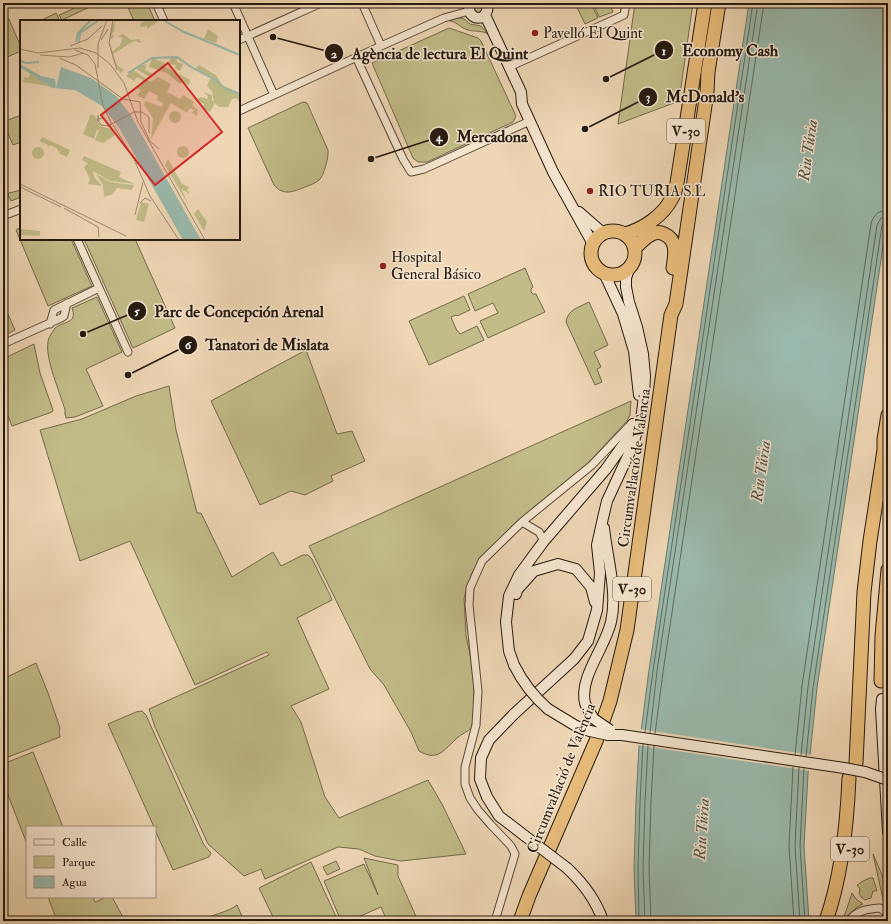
<svg xmlns="http://www.w3.org/2000/svg" width="891" height="924" viewBox="0 0 891 924" font-family="'IM FELL Double Pica',serif">
<rect width="100%" height="100%" fill="#efd7b5"/>
<filter id="stains"><feTurbulence type="fractalNoise" baseFrequency=".005" numOctaves="4"/><feColorMatrix values="0 0 0 0 .2 0 0 0 0 .09 0 0 0 0 .02 0 0 0 .5 -.17"/></filter>
<radialGradient id="worn" r=".72"><stop offset=".6" stop-color="#630" stop-opacity="0"/><stop offset="1" stop-color="#630" stop-opacity=".3"/></radialGradient>
<!-- green -->
<path fill="#c1bc88" stroke="#726a4c" d="M86 3H98L62 20 59 15Z
M126 3H147L155 21H134Z
M474 3H482L484 11 476 14 472 6Z
M575 3H591L598 18 585 24Z
M593 3H609L613 12 599 17Z
M635 3H693L679 101 618 124Z
M56 13 60 21H40Z
M457 18H463L470 24 481 26 488 34C481 30 475 32 468 30 461 28 457 22 450 21Z
M9 19 21 47V51L3 59V22Z
M449 28 478 38 481 41 516 116 513 122 427 162H418L413 158 372 63Z
M303 102 307 103 328 150C329 156 324 176 319 180 316 183 310 185 305 187 293 192 283 196 274 185L248 128Z
M21 115V142L13 145 3 122Z
M21 190V197L11 201 8 195 9 193Z
M21 227V239H71L92 286 48 306 16 230Z
M84 239H135L175 328 133 348Z
M525 268 533 287 531 289V292L533 294H536L545 312 488 338 480 321 498 313 493 303 475 311 468 294Z
M464 296 470 310 457 316 456 315 451 317 457 331H458L460 334 477 326 484 340 429 365 409 321Z
M97 297 122 352 86 369 103 406 75 417 66 418 65 414V410C60 392 45 359 48 342 48 338 53 331 55 328 63 321 78 324 72 308Z
M589 302 608 345 594 352 601 367 597 369 602 382 595 385 566 322C568 309 578 308 589 302Z
M3 303 15 330 3 336Z
M34 344 40 373 53 410 52 412 12 426 3 403V359Z
M306 350 337 434 352 431 365 461 331 476 333 481 305 495 291 491 260 505 211 401Z
M169 386 176 430 197 513H201L232 577 273 552 281 566 303 555H308L312 559 330 595 332 600 297 618 329 689 291 706 301 722 325 797 339 818 428 780 443 806 466 854 401 861 375 856 359 849 338 847 265 879 261 869 244 876 208 844 155 727 149 709 269 655 267 652 195 685 130 541 80 561 40 430 82 419 136 396Z
M631 401 630 415 627 421 588 463 589 465 517 521 479 560 471 575 464 598 466 635 471 660 474 687V711L472 727C468 732 461 734 457 738 444 750 438 762 419 751L411 732 384 685 370 669 309 546Z
M36 663 48 693 60 728 59 731 60 737 3 759V679Z
M142 711 146 715 204 845 211 853 209 857 173 870 155 830V827H154L108 724 136 712Z
M33 752 63 827H27V844L3 782V764Z
M873 854C881 872 888 886 888 907L884 904Z
M364 858 398 865V876L418 921H387L381 907 349 921H341L324 881 364 864 378 895Z
M336 861 340 869 327 875 323 867Z
M311 862 338 921H275L259 888Z
M870 878H873L877 891H873L871 898 865 900 861 897 859 893 860 889 857 885 863 881Z
M852 893 856 899 863 904 857 907 843 920Z
M48 897H93L95 902 107 897H112L125 921H57Z
M237 905 244 921H201C212 914 227 913 237 905Z"/>
<!-- water -->
<path fill="#9abaad" stroke="#6b7a6e" d="M749 3H888V213L817 688 808 774 804 846 809 921H636L634 868 636 801 639 747 649 670Z"/>
<!-- pier -->
<path fill="#efd7b5" d="M639 729 812 755 810 771 637 745Z"/>
<g fill="none" stroke-linecap="round" stroke-linejoin="round">
<!-- shore -->
<path stroke="#5f6a5e" stroke-width="1" d="M645 732 653 671 753 3
M650 733 657 671 758 3
M655 734 663 672 764 3
M795 755 802 686 871 224C873 215 879 210 888 210
M801 755 808 687 877 225 881 218 888 216
M806 756 813 688 882 225 884 222 888 221
M793 767 789 846 794 921
M799 767 795 846 800 921
M804 768 800 846 805 921
M639 921 638 868 640 802 643 744
M645 921 643 868 645 802 648 745
M651 921 649 868 651 802 654 746"/>
<defs>
<path id="street" d="M156 3 164 21
M233 3 274 95
M362 3 381 46
M158 7 165 3
M239 40 321 3
M356 57 403 159 411 172 424 169 530 121
M509 67 624 15 626 3
M239 111 381 46 444 18 469 11
M3 216 21 209
M77 239 128 352
M50 324 54 310 99 288
M3 344 61 318 64 316 67 303
M522 522 539 532 544 541
M495 921 515 854 511 846 491 825 478 810 470 798 465 784V767L476 725 478 691 469 605 470 588 482 561 522 522 592 465 632 423
M849 921C856 910 869 909 880 908L888 914"/>
<path id="secondary" d="M470 3 469 11C472 17 476 19 483 17 487 12 489 9 486 3
M485 15 521 92 522 104 553 172 593 244
M579 212 603 233
M604 273 623 314 634 351 639 395
M516 594 517 590 534 571 558 564 576 569 591 587 595 602
M514 665 509 651 506 622 509 596 519 575 544 541 606 469 626 441 633 424
M882 699 881 709 888 832
M548 709 576 726 590 731
M594 719C591 714 587 709 585 703 579 677 605 648 611 622 618 592 607 558 604 528
M608 735H622L844 768
M525 836 499 816 487 797 480 779 481 758 489 740 514 714 574 659 588 641 597 610 600 573 597 545 603 518 607 501 633 445 642 413 644 395 645 376 643 354 637 327 629 302 626 287V278L629 269
M567 868C583 883 596 900 603 921"/>
<path id="highway" d="M591 253a22 22 0 1 1 44 0a22 22 0 1 1-44 0Z
M625 234C643 229 663 216 672 198 675 194 676 188 677 183L705 3
M635 248C640 243 645 237 652 234 656 232 660 232 664 234 678 240 675 255 673 268
M881 681 882 636 888 570
M856 763 864 592 870 541 884 450V439L888 415
M520 921 529 896 596 741 610 701 627 630 671 315 676 304 707 92 708 72 719 3
M826 921C842 875 847 826 849 778"/>
</defs>
<!-- street casing -->
<use href="#street" stroke="#574838" stroke-width="9"/>
<!-- secondary casing -->
<use href="#secondary" stroke="#24190f" stroke-width="12"/>
<!-- highway casing -->
<use href="#highway" stroke="#24190f" stroke-width="15"/>
<!-- street -->
<use href="#street" stroke="#f5e5cf" stroke-width="7"/>
<!-- secondary -->
<use href="#secondary" stroke="#f5e5cf" stroke-width="10"/>
<!-- highway -->
<use href="#highway" stroke="#e8bc7a" stroke-width="13"/>
<defs>
<path id="secondary-bridge" d="M514 665C523 683 533 696 548 709
M594 719 610 730
M590 731 608 735
M844 768 865 772 888 780
M525 836 567 868"/>
</defs>
<!-- secondary-bridge casing -->
<use href="#secondary-bridge" stroke="#24190f" stroke-width="12" stroke-linecap="butt"/>
<!-- secondary-bridge -->
<use href="#secondary-bridge" stroke="#f5e5cf" stroke-width="10"/>
</g>
<!-- markers -->
<g fill="#8f2418" stroke="#f5e5cf" stroke-width="1.5">
<circle cx="535" cy="33" r="4"/>
<circle cx="590" cy="191" r="4"/>
<circle cx="383" cy="266" r="4"/>
</g>
<g text-anchor="middle" stroke-width="3" stroke-linejoin="round" paint-order="stroke">
<!-- shield labels -->
<g fill="#f5e5cf" stroke="#635649" stroke-width="1">
<rect x="667" y="119" width="38" height="24" rx="3"/>
<rect x="613" y="577" width="38" height="24" rx="3"/>
<rect x="831" y="837" width="38" height="24" rx="3"/>
</g>
<g font-size="14" font-weight="bold" fill="#24190f">
<text x="686" y="136">V-30</text>
<text x="632" y="594">V-30</text>
<text x="850" y="854">V-30</text>
</g>
<!-- poi labels -->
<g font-size="15" fill="#24190f" stroke="#f5e5cf" text-anchor="start">
<text x="543" y="38">Pavelló El Quint</text>
<text x="598" y="196">RIO TURIA S.L</text>
<text x="391" y="262">Hospital<tspan x="391" dy="17">General Básico</tspan></text>
</g>
<!-- street labels -->
<g font-size="15" fill="#24190f" stroke="#f5e5cf">
<text transform="translate(634 468) rotate(-82)" y="5">Circumval·lació de València</text>
<text transform="translate(561 778) rotate(-68)" y="5">Circumval·lació de València</text>
</g>
<!-- water labels -->
<g font-size="16" font-style="italic" fill="#4d5146" stroke="#f5e5cf">
<text transform="translate(807 150) rotate(-82)" y="6">Riu Túria</text>
<text transform="translate(760 471) rotate(-82)" y="6">Riu Túria</text>
<text transform="translate(701 829) rotate(-86)" y="6">Riu Túria</text>
</g>
</g>
<!-- overview -->
<g transform="translate(20 20)">
<rect width="220" height="220" fill="#efd7b5"/>
<path d="M95 0 94 12 92 13 94 17 90 20 92 32 100 25 103 18 98 16 103 14 111 20 119 19 122 23 114 21 93 34 97 45 104 50 100 53 93 39 90 26 91 10ZM125 0 133 1 140 0 127 9V6L121 7 120 4ZM188 9 198 16 196 23 184 19ZM157 37V42L163 44 160 51 155 48 156 45 149 44 150 38ZM132 38 145 43 143 46 170 60 169 65 162 62 160 64 147 53 129 47ZM126 44 125 50 133 54 131 58 115 48ZM179 45 196 55 202 65 220 73V82L216 78 212 79 208 87H199L195 83 190 92 182 88 184 84 176 80 181 77 187 79 188 76 183 72 192 75V80L194 82 192 71 187 66 192 55 189 57 175 49 178 50 176 48ZM113 50 131 62 138 57 151 64 147 72 160 79 163 75 174 82 172 85 178 90 177 96 172 93 174 90 170 88 167 93 151 83 131 119 133 98 124 85 125 81 142 87 143 83 137 80 138 76 129 71 124 79 117 75 121 71 116 67 120 66 123 60 117 57 114 61 106 56ZM11 53 26 64 28 66 3 62 4 57 8 58ZM149 97a6 6 0 1 1 12 0a6 6 0 1 1-12 0ZM71 94 75 96 80 106 91 109 95 115 83 123 75 120 79 110H77L74 119 63 114ZM22 117 50 130 47 137 40 134V130L38 133V129L30 125 27 128 28 125 20 121ZM157 132a6 6 0 1 1 12 0a6 6 0 1 1-12 0ZM12 133a6 6 0 1 1 12 0a6 6 0 1 1-12 0ZM64 136 101 152 99 157 115 164 90 161 73 151 74 157 82 166 68 164 70 159 64 147 68 143 62 140ZM148 139 162 164 169 167 167 170 170 174 163 170V168L162 170 168 184 145 145ZM76 154 90 162 97 163V167V163L114 165 112 170 97 168 93 174 84 177 83 165ZM121 182 129 184 124 202 116 200ZM178 189 187 202 184 211 174 194ZM0 209 20 211V216L0 215Z" fill="#c1bc88"/>
<path d="M0 44 21 56 35 59 36 68 41 47 71 58 96 76 110 94 181 220H163L100 109 82 86 55 70 32 68 0 47Z" fill="#9abaad"/>
<path fill="none" stroke="#9abaad" stroke-width="2" d="M143 0 164 12 220 35M56 22 58 13 71 0M59 22 60 13 79 0M0 41 6 43 19 42M108 53 132 38 157 37 171 47 196 60 202 66M202 67 219 74"/>
<path fill="none" stroke="#9e8b73" stroke-width="1" d="M93 0 89 23 97 50M81 20 88 9M50 26 68 19 82 6M0 29 18 33 60 28 76 33 90 44 104 63 118 102 185 220M55 30 68 35 75 44 83 86 92 104M20 35 49 37 64 33M39 38 56 45 103 79 120 82 121 102 130 121 139 129M78 48V24L87 0M77 99 81 105 88 106 114 92H122L129 97V113M79 99 83 98 91 107M78 101V95L79 101M93 105 113 137 130 176 159 220M0 164 106 216M0 167 41 187M120 183 125 178 131 181M44 188 78 207 79 217M115 195 123 162"/>
<path fill="#d62828" fill-opacity="0.15" stroke="#d62828" stroke-width="2" d="M148 43 202 112 135 165 81 95Z"/>
<rect width="220" height="220" fill="none" stroke="#24190f" stroke-width="2"/>
</g>
<!-- callouts -->
<path fill="none" stroke="#24190f" stroke-width="1.5" d="M606 79L664 50M273 37L334 53M585 129L648 97M371 159L439 137M83 334L137 311M128 375L188 345"/>
<g fill="#24190f" stroke="#f5e5cf" stroke-width="1.5">
<circle cx="606" cy="79" r="4"/>
<circle cx="273" cy="37" r="4"/>
<circle cx="585" cy="129" r="4"/>
<circle cx="371" cy="159" r="4"/>
<circle cx="83" cy="334" r="4"/>
<circle cx="128" cy="375" r="4"/>
<circle cx="664" cy="50" r="10"/>
<circle cx="334" cy="53" r="10"/>
<circle cx="648" cy="97" r="10"/>
<circle cx="439" cy="137" r="10"/>
<circle cx="137" cy="311" r="10"/>
<circle cx="188" cy="345" r="10"/>
</g>
<g font-size="12" text-anchor="middle" font-weight="bold" fill="#fff">
<text x="664" y="55">1</text>
<text x="334" y="58">2</text>
<text x="648" y="101">3</text>
<text x="439" y="141">4</text>
<text x="137" y="315">5</text>
<text x="188" y="349">6</text>
</g>
<g font-size="16" text-anchor="middle" font-weight="bold" fill="#24190f" stroke="#f5e5cf" stroke-width="3" stroke-linejoin="round" paint-order="stroke">
<text x="730" y="56">Economy Cash</text>
<text x="440" y="59">Agència de lectura El Quint</text>
<text x="705" y="102">McDonald's</text>
<text x="492" y="142">Mercadona</text>
<text x="239" y="317">Parc de Concepción Arenal</text>
<text x="267" y="350">Tanatori de Mislata</text>
</g>
<!-- margin -->
<rect width="891" height="924" fill="none" stroke="#efd7b5" stroke-width="16"/>
<rect x="4" y="4" width="883" height="916" fill="none" stroke="#24190f" stroke-width="2"/>
<rect x="8" y="8" width="875" height="908" fill="none" stroke="#24190f"/>
<!-- legend -->
<rect x="26" y="826" width="130" height="72" fill="#f5e5cf" stroke="#a19382"/>
<rect x="34" y="839" width="20" height="6" fill="#f5e5cf" stroke="#a19382"/>
<text x="62" y="846" font-size="12" fill="#24190f">Calle</text>
<rect x="34" y="856" width="20" height="12" fill="#c1bc88" stroke="#a19382"/>
<text x="62" y="866" font-size="12" fill="#24190f">Parque</text>
<rect x="34" y="876" width="20" height="12" fill="#9abaad" stroke="#a19382"/>
<text x="62" y="886" font-size="12" fill="#24190f">Agua</text>
<rect width="100%" height="100%" filter="url(#stains)"/>
<rect width="100%" height="100%" fill="url(#worn)"/>
</svg>
